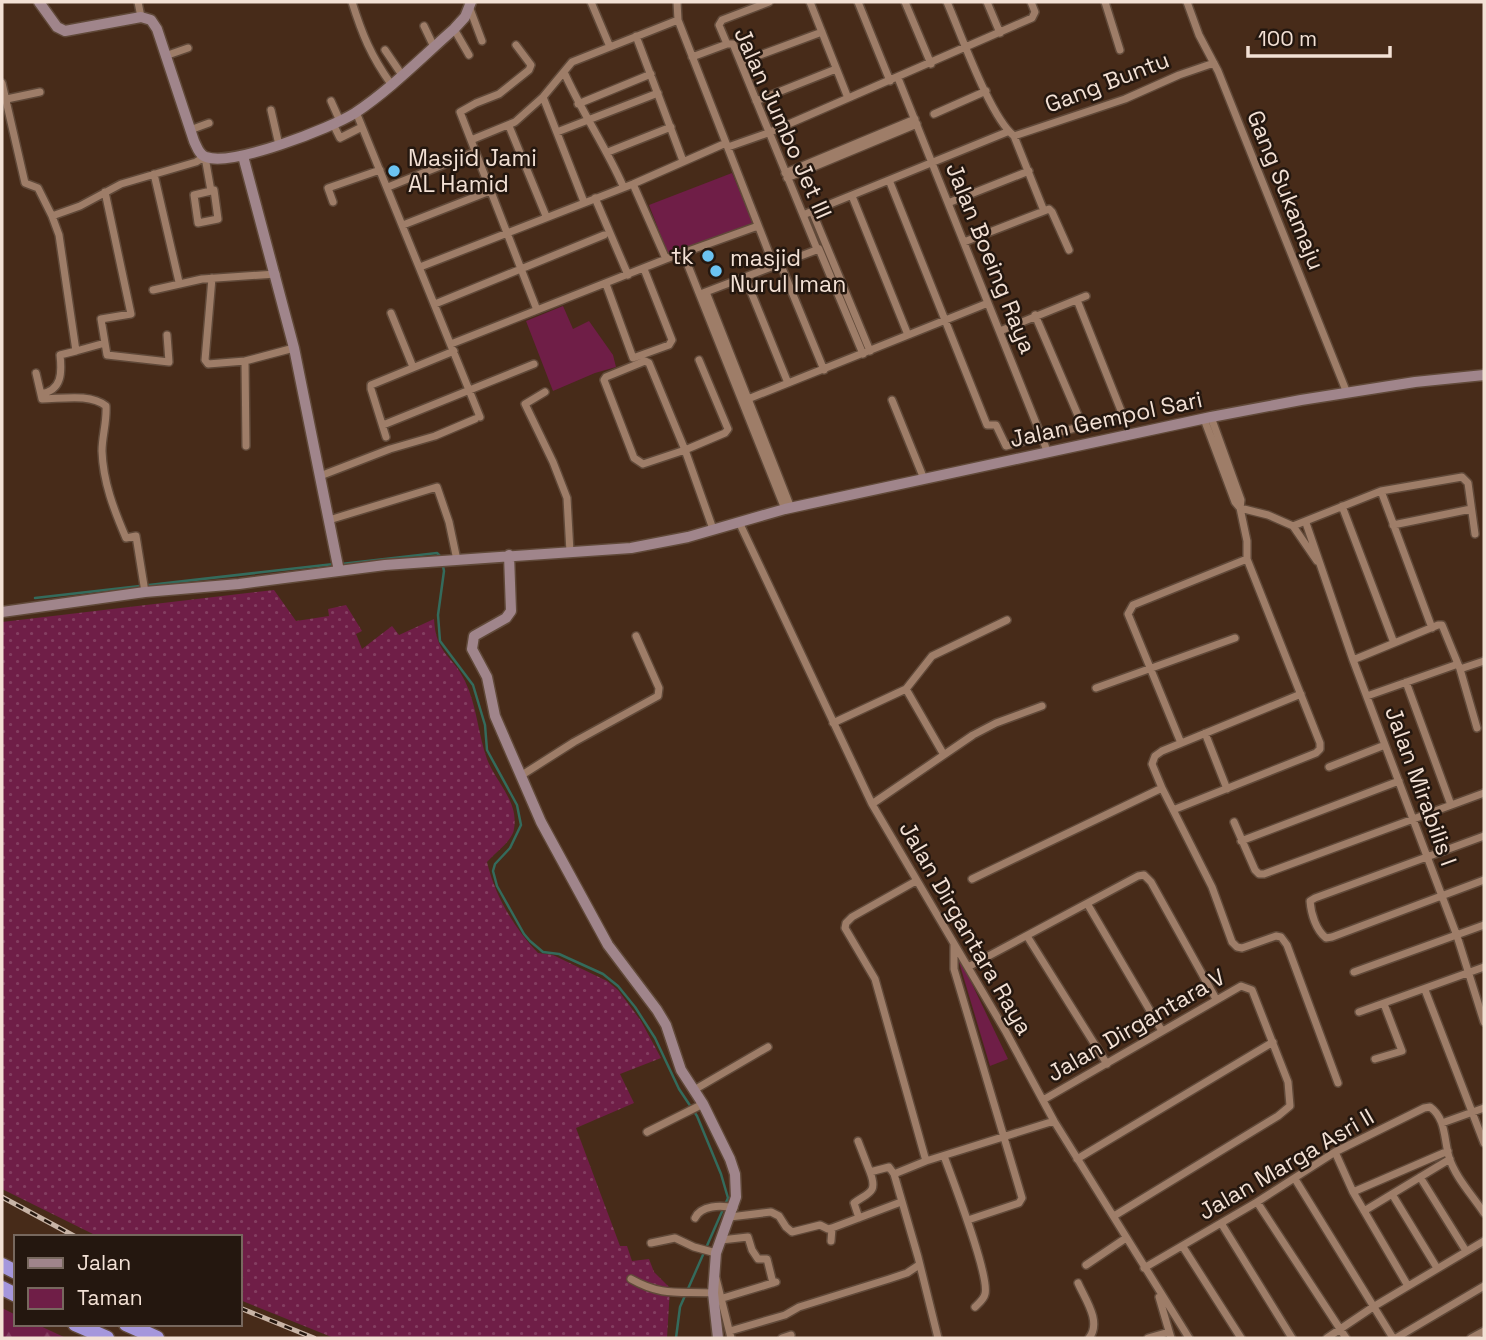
<svg xmlns="http://www.w3.org/2000/svg" width="1486" height="1340" viewBox="0 0 1486 1340" font-family="'Space Grotesk',sans-serif">
<defs>
<pattern id="grass-dots" width="8" height="8" patternUnits="userSpaceOnUse" patternTransform="scale(1.75)"><rect width="8" height="8" fill="#6f1e47"/><path d="M2 2h.1M6 6h.1" fill="none" stroke="#843e61" stroke-width="1.8" stroke-linecap="round"/></pattern>
<pattern id="forest-firs" width="22" height="20" patternUnits="userSpaceOnUse" patternTransform="scale(1.75)"><rect width="22" height="20" fill="#6f1e47"/><path d="M5 1l3.5 6h-7zM16 11l3.5 6h-7z" fill="#843e61"/></pattern>
</defs>
<rect width="100%" height="100%" fill="#472b19"/>
<!-- grass -->
<path fill="url(#grass-dots)" d="M274 590 296 621 329 616 328 609 346 605 362 631 356 634 362 649 392 626 399 635 434 619C436 655 452 654 465 681 477 706 478 734 487 759 496 783 519 801 514 829 513 840 495 853 487 862 495 896 514 928 538 953L553 955 607 981 618 990 641 1021 661 1058 620 1074 634 1103 576 1128 620 1246H627L632 1261 649 1259 654 1272 670 1288 667 1338H334L240 1300V1237H99L2 1189V622Z"/>
<!-- forest -->
<path fill="url(#forest-firs)" d="M2 1308 16 1315V1324H36L66 1338H2Z"/>
<!-- green -->
<path fill="#6f1e47" d="M732 173 753 223 668 254 649 205Z
M563 306 573 329 589 321 613 355 616 367 595 373 553 391 526 321Z
M961 961 1008 1059 990 1066 959 962Z"/>
<g fill="none" stroke-linecap="round" stroke-linejoin="round">
<!-- stream -->
<path stroke="#346b5c" stroke-width="2.5" d="M341 564 437 553 440 556
M443 566 444 571 438 615 440 641 473 685 485 725 487 750 517 805 521 825 510 848 495 864 493 871 497 886 524 934 530 941 543 952 559 954 603 974 618 986 635 1007 655 1038 679 1089 697 1116 721 1174 728 1198 680 1307 676 1338
M35 598 334 564"/>
<defs>
<path id="street" d="M138 2 141 17
M352 2C362 34 371 56 391 84
M591 2 610 47
M677 2 678 20 774 266
M769 2 722 20 719 25 727 44H733L817 249
M810 2 848 98
M858 2 890 81
M905 2 931 64
M947 2C961 34 990 117 1014 136L1044 211 964 242
M987 2 1000 33
M1105 2 1120 50
M1187 2 1199 35 1218 71 1347 393
M470 9 482 41
M424 26 434 47
M454 29 469 55
M636 36 683 161
M516 45 531 65 529 70 499 94 476 103 460 112 537 310
M385 50 402 75
M165 56 188 48
M692 57 727 44
M741 62 822 32
M564 72C581 111 606 147 623 186
M898 78 1048 453
M2 83 25 183 38 188 52 216 59 235 76 351 105 343 101 319 131 314 105 192
M543 97 584 202
M2 100 40 92
M331 101 340 121
M756 101 836 69
M578 104 651 74
M271 110 279 145
M356 112 480 417
M934 114 986 91
M333 124 340 138 362 127
M509 126 546 216
M190 130 209 123
M557 132 658 93
M1014 136 1125 99 1179 75 1214 63
M471 140 515 122 543 97 572 62 678 20
M728 147 768 133 1032 18 1035 12 1031 2
M608 152 671 127
M205 157 211 191 194 195 198 223 218 219 214 190 211 191
M785 173 915 119
M154 174 179 282
M787 178 917 124
M889 180 987 425H996L1006 446 1118 417 1122 413 1077 300
M633 184 666 259
M388 187 475 152
M852 196 908 335
M595 198 628 275
M333 202 328 188 380 170
M948 203 1029 171
M812 211 870 351
M1044 211 1049 209 1052 212 1069 250
M803 215 1007 132
M52 216 80 206 121 184 196 162 204 157
M403 225 490 191
M819 249 863 354
M683 253 785 509
M780 263 824 370
M420 267 633 184 726 143
M745 277 788 383
M212 278 205 360 208 364 245 361 294 348
M606 284 633 358 669 345 672 340 644 269
M153 290 202 279 276 274
M706 292 791 508
M703 293 819 249
M435 304 604 235
M391 313 413 367
M1035 315 1083 427
M1000 331 1086 296
M105 343 107 355 169 362 167 335
M451 344 666 259 758 226
M699 360 728 429 725 433 685 450 643 464 634 458 604 380 606 377 645 361 649 363 685 450 713 529
M245 361 246 446
M36 373 42 399C61 399 90 393 106 406 107 422 102 436 102 451 103 482 114 510 126 538L136 536 145 592
M545 392 525 404 553 462 567 498 570 552
M41 394C62 390 62 373 60 355L76 351
M892 400 924 479
M743 401 988 303
M1204 419 1235 502 1240 508
M383 425 534 364
M386 437 371 389V385L454 351
M320 476 390 449 435 436 475 419
M1381 491 1432 628
M1342 506 1394 643
M1240 508 1268 515 1293 526 1317 561
M329 520 437 487 449 522 457 560
M739 522 872 804 1006 1032 1054 1121 1189 1338
M1306 523 1353 660 1457 936 1484 1022
M1393 525 1471 509
M1293 526 1381 491 1462 477 1468 483 1475 534
M1353 660 1438 625H1442L1460 669 1477 728
M1460 669 1484 661
M1406 682 1451 805
M1096 688 1235 638
M906 689 944 755
M1301 694 1162 751 1155 756 1152 764 1162 788 1212 887 1232 942 1237 947 1242 948 1276 936 1281 937 1287 945 1338 1083
M1367 696 1458 664
M833 723 906 689 932 656 1007 620
M1205 733 1227 789
M1181 743 1128 614 1133 605 1247 559V541L1240 508 1241 500 1211 417
M1329 767 1385 745
M522 775 574 742 658 696 659 688 636 636
M872 804 973 735 996 723 1042 706
M1173 810 1316 753 1320 749V743L1247 559
M1234 822 1255 870 1259 874H1264L1484 793
M1484 836 1315 898 1310 901C1311 914 1316 930 1326 938L1332 937 1484 880
M1241 841 1399 781
M972 879 1162 788
M916 881 852 917 846 923 845 928 875 979 926 1161
M1088 905 1162 1031
M1027 936 1107 1064
M954 944V969L1022 1198 1019 1203 968 1220
M968 967 1138 876 1144 875 1151 882 1216 999
M1354 972 1484 925
M1425 990 1484 1143
M1359 1012 1484 967
M1375 1059 1402 1051 1384 1004
M694 1090 768 1047
M1043 1100 1241 986 1252 990 1288 1082 1290 1106 1278 1116 1114 1216
M1442 1123 1484 1108
M647 1132 703 1104
M858 1141 870 1172 889 1167 894 1174
M1335 1152 1353 1192 1408 1286
M944 1156C952 1178 990 1276 985 1294 984 1299 979 1303 975 1307
M1077 1159 1273 1042
M1420 1177 1466 1251
M1295 1179 1393 1338
M1353 1192 1448 1151
M1392 1194 1437 1268
M1257 1202 1346 1338
M1364 1211 1450 1159
M730 1217 771 1212 779 1216 786 1227 792 1232 820 1225 828 1229 832 1228 901 1202
M695 1218C701 1205 721 1205 734 1208
M859 1218 854 1203C869 1192 878 1193 870 1172
M1221 1223 1292 1338
M721 1240 748 1237 752 1250 758 1259H767L773 1283
M831 1241 832 1228
M651 1243 675 1238 694 1247 716 1253
M1183 1247 1241 1338
M1086 1265 1126 1238
M1144 1268 1257 1202 1335 1152 1424 1108 1430 1107C1446 1118 1444 1140 1449 1157 1455 1177 1473 1196 1484 1213
M716 1278 731 1338
M631 1279C663 1297 679 1291 713 1293
M1078 1283C1085 1299 1102 1322 1089 1338
M1159 1297 1171 1338
M723 1298 776 1282
M730 1331 785 1315 799 1307 889 1279 907 1273 919 1265
M782 1338 791 1335
M938 1338 918 1257 894 1174 926 1161 1054 1121
M1148 1338 1169 1332
M1327 1338 1373 1307 1484 1241
M1396 1338 1484 1286
M1471 1338 1484 1331"/>
<path id="secondary" d="M39 2 57 27 65 31 141 17 151 20 157 29 194 141C197 147 199 155 206 157 232 167 331 128 355 113 391 89 422 57 454 29L465 17 471 2
M243 156 294 348 339 571
M509 555 511 611 506 618 474 636 472 649 487 677 495 716 541 822 608 945 657 1010 666 1025 681 1070 703 1104 730 1159 735 1174 736 1197 716 1253 713 1293 718 1338
M2 612 145 592 239 584 385 565 631 548 688 537 785 509 1211 417 1301 400 1415 382 1484 375"/>
<path id="highway" d="M2 1265 16 1272
M2 1288 16 1295
M75 1324 107 1338
M126 1324 157 1338"/>
</defs>
<!-- street casing -->
<use href="#street" stroke="#604939" stroke-width="10"/>
<!-- secondary casing -->
<use href="#secondary" stroke="#604939" stroke-width="13"/>
<!-- highway casing -->
<use href="#highway" stroke="#604939" stroke-width="17"/>
<!-- street -->
<use href="#street" stroke="#9e7d68" stroke-width="7"/>
<!-- secondary -->
<use href="#secondary" stroke="#a0858b" stroke-width="10"/>
<!-- highway -->
<use href="#highway" stroke="#a597dc" stroke-width="14"/>
<defs>
<path id="rail" d="M2 1197 76 1237
M240 1308 314 1338"/>
</defs>
<!-- rail casing -->
<use href="#rail" stroke="#c8b4a6" stroke-width="5"/>
<!-- rail -->
<use href="#rail" stroke="#24170f" stroke-width="2.5" stroke-dasharray="8" stroke-linecap="butt"/>
</g>
<!-- markers -->
<g fill="#6bc3f2" stroke="#24170f" stroke-width="2.5">
<circle cx="394" cy="171" r="7"/>
<circle cx="708" cy="256" r="7"/>
<circle cx="716" cy="271" r="7"/>
</g>
<g text-anchor="middle" stroke-width="5" stroke-linejoin="round" paint-order="stroke">
<!-- street labels -->
<g font-size="23" fill="#f3e1d5" stroke="#24170f">
<text transform="translate(1107 82) rotate(-21)" y="8">Gang Buntu</text>
<text transform="translate(783 123) rotate(66)" y="8">Jalan Jumbo Jet III</text>
<text transform="translate(1286 190) rotate(68)" y="8">Gang Sukamaju</text>
<text transform="translate(991 258) rotate(68)" y="8">Jalan Boeing Raya</text>
<text transform="translate(1106 419) rotate(-12)" y="8">Jalan Gempol Sari</text>
<text transform="translate(1421 786) rotate(70)" y="8">Jalan Mirabilis I</text>
<text transform="translate(966 928) rotate(60)" y="8">Jalan Dirgantara Raya</text>
<text transform="translate(1136 1025) rotate(-30)" y="8">Jalan Dirgantara V</text>
<text transform="translate(1286 1164) rotate(-30)" y="8">Jalan Marga Asri II</text>
</g>
<!-- poi labels -->
<g font-size="23" fill="#f3e1d5" stroke="#24170f" text-anchor="start">
<text x="408" y="166">Masjid Jami<tspan x="408" dy="26">AL Hamid</tspan></text>
<text x="694" y="264" text-anchor="end">tk</text>
<text x="730" y="266">masjid<tspan x="730" dy="26">Nurul Iman</tspan></text>
</g>
</g>
<!-- border -->
<rect width="1486" height="1340" fill="none" stroke="#f3e1d5" stroke-width="7"/>
<!-- legend -->
<rect x="14" y="1235" width="228" height="91" fill="#24170f" stroke="#77685e" stroke-width="2"/>
<rect x="28" y="1258" width="35" height="10" fill="#a0858b" stroke="#77685e" stroke-width="2"/>
<text x="77" y="1270" font-size="21" fill="#f3e1d5">Jalan</text>
<rect x="28" y="1288" width="35" height="21" fill="#6f1e47" stroke="#77685e" stroke-width="2"/>
<text x="77" y="1305" font-size="21" fill="#f3e1d5">Taman</text>
<!-- scale -->
<path d="M1248 46v10h142v-10" fill="none" stroke="#f3e1d5" stroke-width="3.5"/>
<text x="1258" y="46" font-size="21" fill="#f3e1d5" stroke="#24170f" stroke-width="5" paint-order="stroke">100 m</text>
</svg>
